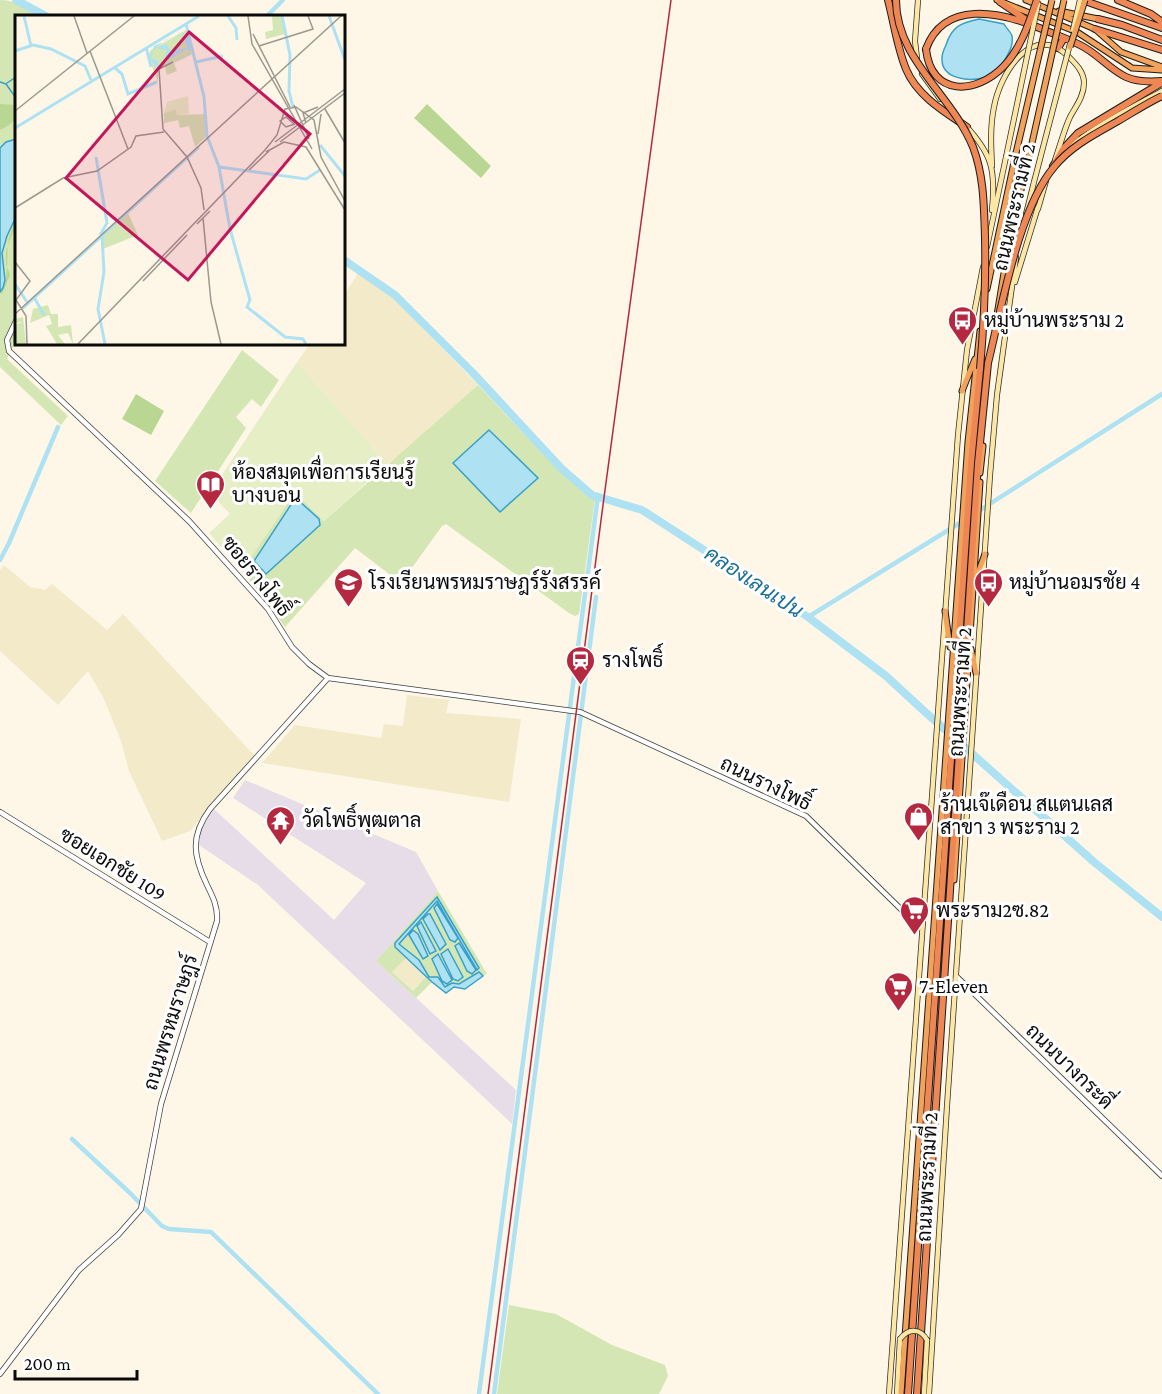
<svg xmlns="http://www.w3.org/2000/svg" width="1162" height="1394" viewBox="0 0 1162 1394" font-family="'Crimson Pro',Sarabun,serif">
<rect width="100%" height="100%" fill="#fef7e7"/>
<!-- industrial -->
<path fill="#e6dde9" d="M245 780 416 852 438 891 376 961 516 1090 512 1124 258 885 199 845V838L203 825 214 809 334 920 366 883 233 798Z"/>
<!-- farmland -->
<path fill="#f2eac9" d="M359 272 389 294 478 385 399 456 387 464 297 362 310 344H344V295Z
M4 565 30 587 45 590 52 584 107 630 123 614 255 756 190 831 162 841 129 771 121 741 104 699 88 671 58 705 0 651V570Z
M407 695 449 700 446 713 521 719 509 802 262 763 295 725 381 738 384 724 403 726Z
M406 958 426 977 413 991 392 972Z"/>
<!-- green -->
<path fill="#d4e6b3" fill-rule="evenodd" d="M0 0C14 0 28 8 39 16H16V340L7 359 68 416 61 425 0 367Z
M242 350 279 380 261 407 252 399 236 417 246 428 191 513 155 481Z
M478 385C515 424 551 466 595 499L579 614 575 616 569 613 446 524 442 526 401 583 355 548 285 627 242 570 295 492 324 521Z
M438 891 487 974 483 976 478 972 459 984H452L445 987 429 977 419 960 399 944 437 901 478 969 437 897 395 943V947L406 958 392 972 413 991 426 977 432 982 416 998 376 961ZM437 905H438L458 938 450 940 434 909ZM438 954 452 980 446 984 442 981Z
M509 1305 556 1314 612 1345 665 1365 668 1376 659 1394H497Z"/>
<!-- forest -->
<path fill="#bad693" d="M0 104 16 105C17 120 13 124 0 130Z
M427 104 491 166 481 178 414 118Z
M16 224 6 251V264L10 275 2 294 0 292C14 275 0 243 16 224Z
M136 394 164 411 151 435 122 419Z"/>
<!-- pitch -->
<path fill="#e5eec5" d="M297 362 387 464 324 521 295 493 242 570 209 533 230 514 210 493Z"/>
<!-- water -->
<path fill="#aee2f3" stroke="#38a0c8" stroke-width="1.5" d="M979 19 1004 24C1006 28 1011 32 1012 36 1013 42 1011 49 1008 54 1004 63 996 73 986 77 971 82 941 80 942 58 942 54 944 49 946 45 952 26 961 23 979 19Z
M16 139V217L7 236 2 253 5 280 3 288 0 292V148L6 142Z
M489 430 538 478 500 512 453 463Z
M294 500H298L319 519 320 525 266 574 254 561Z
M437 897 479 968 477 970 437 901 399 944 419 960 429 977H438L445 987 452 983 459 984 479 972 483 976 465 989 454 987 446 993 432 982 395 947V943Z
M437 904 458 938 455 942 450 940 434 908Z
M428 914H430L446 944 440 950 423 919Z
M421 922 436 951 430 954 417 926Z
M413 930 418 934 428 956 423 959 409 935Z
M459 943 476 970 472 974 467 971 455 946Z
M448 949 463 977 458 981 453 979 441 954Z
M438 954 452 980 447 984 442 981 432 959Z"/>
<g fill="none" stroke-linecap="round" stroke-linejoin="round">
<!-- stream -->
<path stroke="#38a0c8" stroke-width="1.5" d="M0 82 6 84 16 98
M7 83 16 77"/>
<!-- canal -->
<path stroke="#aee2f3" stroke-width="4.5" d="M267 16 283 0
M977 512 1162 394
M0 560 9 543 58 427
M808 617 963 521
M72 1139 130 1193 162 1226 169 1229 211 1232 378 1394
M479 1394 598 496
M494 1394 596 597"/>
<!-- river -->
<path stroke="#aee2f3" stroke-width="8" d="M16 0 46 16
M344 260 395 295 472 372 562 469 592 495 642 510 808 617 886 676 924 711 1094 862 1162 917"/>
<defs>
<path id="tertiary" d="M16 321 7 340 9 351 189 521 268 609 292 647 309 664 328 678 580 712 806 816 913 921 922 927
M0 812 210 942
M957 977 1162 1176
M0 1374 79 1270 118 1235 141 1209 161 1104 217 921C218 907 213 897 207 885 193 856 190 836 210 809L328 678"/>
<path id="secondary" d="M917 58 915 41 918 0
M922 74 940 99
M965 125C992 154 996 170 992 210
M1063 154C1081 133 1136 105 1162 91
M992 166C991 146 990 126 994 107 1000 74 1032 20 1069 57 1076 64 1084 72 1084 83 1084 96 1076 106 1070 117 1064 130 1060 146 1055 160
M1038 209 1046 181
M1026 214 1034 182
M987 247 1006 157
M1015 282 1038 207
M889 1394 958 435 967 350 983 267
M897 1394 900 1339
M924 1394 927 1340
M929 1394 947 1106 990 475 997 395 1016 257"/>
<path id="trunk" d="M997 0 1077 32 1132 68 1162 70
M1026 0 1095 29 1121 52 1162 67
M1059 11 1098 19
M987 289 1016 153
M997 315 1011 231 1028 161
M962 391 975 359
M980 473 983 446
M975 581 985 554
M945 611 950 647
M971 649 976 673
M954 880 980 482
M901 1394 968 442 980 331"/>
<path id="motorway" d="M888 0C894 23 897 47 906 69 917 96 945 112 967 127
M1082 0 1162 28
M1118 0 1151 14 1162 22
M1000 2 1025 19
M1098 19 1122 25 1162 40
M1095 29 1162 50
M1058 48 1064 38
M926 49C944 0 999 11 1042 29 1054 34 1068 39 1080 45 1097 53 1109 69 1126 77 1137 82 1150 82 1162 81
M1053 166 1064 148 1078 133 1161 83
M908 1394 971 463 980 369
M917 1394 978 463 988 363"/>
</defs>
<!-- tertiary casing -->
<use href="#tertiary" stroke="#3d3d3d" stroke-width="6"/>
<!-- secondary casing -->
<use href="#secondary" stroke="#2c2c2c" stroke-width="6"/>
<!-- trunk casing -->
<use href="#trunk" stroke="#1b1b1b" stroke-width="7"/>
<!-- motorway casing -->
<use href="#motorway" stroke="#1b1b1b" stroke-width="8"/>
<!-- tertiary -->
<use href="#tertiary" stroke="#fff" stroke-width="4.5"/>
<!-- secondary -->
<use href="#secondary" stroke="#fce7a4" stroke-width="4.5"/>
<!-- trunk -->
<use href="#trunk" stroke="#f2a25a" stroke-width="5"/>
<!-- motorway -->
<use href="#motorway" stroke="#ef8754" stroke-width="6"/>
<!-- rail -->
<path stroke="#b42840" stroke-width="1.5" d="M488 1394 603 505 671 0"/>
<defs>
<path id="secondary-bridge" d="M1073 30 1080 0
M1006 157 1038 4
M1034 182 1070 44
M900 1339C909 1328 920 1328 927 1340"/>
<path id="trunk-bridge" d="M1070 47 1085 0
M1016 153 1052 0
M1028 161 1064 0"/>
<path id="motorway-bridge" d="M896 0C896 59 952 95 973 147 984 176 984 207 985 237 986 281 984 324 980 369
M926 49C931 97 976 95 1004 66 1021 48 1029 23 1037 0
M988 363C1002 307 1018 210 1054 167 1071 146 1095 134 1118 121 1132 113 1147 103 1162 96"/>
</defs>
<!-- secondary-bridge casing -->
<use href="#secondary-bridge" stroke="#2c2c2c" stroke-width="6" stroke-linecap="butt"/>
<!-- trunk-bridge casing -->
<use href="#trunk-bridge" stroke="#1b1b1b" stroke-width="7" stroke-linecap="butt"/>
<!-- motorway-bridge casing -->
<use href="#motorway-bridge" stroke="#1b1b1b" stroke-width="8" stroke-linecap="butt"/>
<!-- secondary-bridge -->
<use href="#secondary-bridge" stroke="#fce7a4" stroke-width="4.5"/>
<!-- trunk-bridge -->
<use href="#trunk-bridge" stroke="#f2a25a" stroke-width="5"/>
<!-- motorway-bridge -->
<use href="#motorway-bridge" stroke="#ef8754" stroke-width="6"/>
</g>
<!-- icons -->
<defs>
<symbol id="bus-pin" viewBox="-11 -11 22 30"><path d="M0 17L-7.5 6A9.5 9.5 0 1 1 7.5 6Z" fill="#b42840" stroke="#fff"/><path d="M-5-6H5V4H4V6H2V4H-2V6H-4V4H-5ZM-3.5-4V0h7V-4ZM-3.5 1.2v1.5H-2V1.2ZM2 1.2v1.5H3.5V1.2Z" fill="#fff"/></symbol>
<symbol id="library-pin" viewBox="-11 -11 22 30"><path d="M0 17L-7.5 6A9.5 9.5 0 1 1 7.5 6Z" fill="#b42840" stroke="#fff"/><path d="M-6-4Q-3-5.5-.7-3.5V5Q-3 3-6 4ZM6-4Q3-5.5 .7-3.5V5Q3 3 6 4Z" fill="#fff"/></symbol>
<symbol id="school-pin" viewBox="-11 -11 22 30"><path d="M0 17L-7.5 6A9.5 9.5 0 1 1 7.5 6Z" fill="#b42840" stroke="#fff"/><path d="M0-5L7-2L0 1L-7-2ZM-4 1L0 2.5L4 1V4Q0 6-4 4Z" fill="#fff"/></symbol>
<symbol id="station-pin" viewBox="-11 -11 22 30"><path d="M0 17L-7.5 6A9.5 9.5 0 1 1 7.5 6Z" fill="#b42840" stroke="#fff"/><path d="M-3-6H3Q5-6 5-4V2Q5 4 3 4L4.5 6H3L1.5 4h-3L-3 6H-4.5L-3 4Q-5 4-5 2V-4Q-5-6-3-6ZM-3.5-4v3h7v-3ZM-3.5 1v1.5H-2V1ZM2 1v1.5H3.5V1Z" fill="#fff"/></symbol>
<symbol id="shop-pin" viewBox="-11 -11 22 30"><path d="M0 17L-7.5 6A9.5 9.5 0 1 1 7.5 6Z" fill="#b42840" stroke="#fff"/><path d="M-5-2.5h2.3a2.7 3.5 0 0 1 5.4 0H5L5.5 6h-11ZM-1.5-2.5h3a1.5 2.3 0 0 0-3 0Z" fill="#fff"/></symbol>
<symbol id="temple-pin" viewBox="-11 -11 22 30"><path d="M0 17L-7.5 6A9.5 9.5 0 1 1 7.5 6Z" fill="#b42840" stroke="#fff"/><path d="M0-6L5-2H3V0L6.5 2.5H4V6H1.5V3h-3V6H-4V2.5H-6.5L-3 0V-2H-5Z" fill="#fff"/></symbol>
<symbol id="supermarket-pin" viewBox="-11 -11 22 30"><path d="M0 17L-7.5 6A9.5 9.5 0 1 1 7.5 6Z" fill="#b42840" stroke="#fff"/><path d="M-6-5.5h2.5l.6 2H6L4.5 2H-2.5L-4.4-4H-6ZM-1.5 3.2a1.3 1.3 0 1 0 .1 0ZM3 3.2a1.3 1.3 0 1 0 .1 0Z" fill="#fff"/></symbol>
</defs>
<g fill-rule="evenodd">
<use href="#bus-pin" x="946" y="304" width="33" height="45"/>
<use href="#library-pin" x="194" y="468" width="33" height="45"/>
<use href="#school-pin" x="332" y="566" width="33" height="45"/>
<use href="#bus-pin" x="972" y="566" width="33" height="45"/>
<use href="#station-pin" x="564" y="644" width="33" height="45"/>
<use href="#shop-pin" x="902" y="800" width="33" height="45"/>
<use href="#temple-pin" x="264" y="804" width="33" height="45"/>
<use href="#supermarket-pin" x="898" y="894" width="33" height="45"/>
<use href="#supermarket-pin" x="882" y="970" width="33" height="45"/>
</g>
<g text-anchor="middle" stroke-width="6" stroke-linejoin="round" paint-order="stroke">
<!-- street labels -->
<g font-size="20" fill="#0a0a0a" stroke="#fff">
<text transform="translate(1014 207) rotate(-77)" y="7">ถนนพระรามที่ 2</text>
<text transform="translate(257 576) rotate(51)" y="7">ซอยรางโพธิ์</text>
<text transform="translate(960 692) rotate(-86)" y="7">ถนนพระรามที่ 2</text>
<text transform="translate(766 783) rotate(26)" y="7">ถนนรางโพธิ์</text>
<text transform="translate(113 864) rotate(32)" y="7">ซอยเอกชัย 109</text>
<text transform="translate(170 1022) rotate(-73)" y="7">ถนนพรหมราษฎร์</text>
<text transform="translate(1070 1066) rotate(44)" y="7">ถนนบางกระดี่</text>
<text transform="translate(927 1177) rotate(-87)" y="7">ถนนพระรามที่ 2</text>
</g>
<!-- poi labels -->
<g font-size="20" fill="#0a0a0a" stroke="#fff" text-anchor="start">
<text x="984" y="327">หมู่บ้านพระราม 2</text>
<text x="232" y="479">ห้องสมุดเพื่อการเรียนรู้<tspan x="232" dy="23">บางบอน</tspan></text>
<text x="369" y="589">โรงเรียนพรหมราษฎร์รังสรรค์</text>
<text x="1009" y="589">หมู่บ้านอมรชัย 4</text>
<text x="602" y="667">รางโพธิ์</text>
<text x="940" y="811">ร้านเจ๊เดือน สแตนเลส<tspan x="940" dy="23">สาขา 3 พระราม 2</tspan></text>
<text x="302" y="827">วัดโพธิ์พุฒตาล</text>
<text x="936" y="917">พระราม2ซ.82</text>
<text x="919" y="993">7-Eleven</text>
</g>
<!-- water labels -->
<g font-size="21" font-style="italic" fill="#196f95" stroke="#fff">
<text transform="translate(754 582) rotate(33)" y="7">คลองเลนเปน</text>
</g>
</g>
<!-- overview -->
<g transform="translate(15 15)">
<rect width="330" height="330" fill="#fef7e7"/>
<path d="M257 1H266L270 19 251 24 250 17 258 15ZM173 14 178 39 159 48 162 56 152 60 150 52 143 55V67L133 41 136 35ZM161 94 162 100 190 99 192 121 180 132 174 111 165 113 163 105 149 108V98ZM113 198 123 220 88 234V220ZM33 290 36 299H43V312L56 310 58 329 53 318 43 320 50 329H42L31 311 37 309 34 300 15 308 18 294ZM8 302 11 329H0V310L7 307 0 308V304Z" fill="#d4e6b3"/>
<path d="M173 81 174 99 162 100 161 94 149 98 152 87Z" fill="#e5eec5"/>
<path d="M168 17 171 23 176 21 174 39 143 53 139 50 134 42 139 31ZM168 18 172 33 155 35 151 29 141 33 152 35 148 48 173 33V39L144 52 143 46 136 43 137 36 150 25Z" fill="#aee2f3" fill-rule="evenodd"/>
<path fill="none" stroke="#aee2f3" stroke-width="3" d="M9 1 16 31M213 1 221 13 222 25M267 1 275 40 274 76 278 92M314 1 330 45M171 9 189 82 192 121 204 152 215 214 235 285 232 292 270 322 288 324 291 329M131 32 136 52M0 36 18 30 36 34 70 51 76 65M181 47 208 41M99 52 107 59 113 79 142 67M0 113 184 1M305 130 330 161M81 142 92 208 85 220M204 152 291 164 305 155M87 220 89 257 83 294 90 329M0 269 12 287M19 282 29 300M7 294 184 132"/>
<path fill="none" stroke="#9c988f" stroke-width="1.5" d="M59 1 72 38M233 1 237 29 297 134M238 19 275 92M244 31 298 14 293 1M75 36 113 134M158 47 144 54 148 114 172 142 186 173 189 195M279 90 294 124M310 94 330 128M0 96 119 1M291 108 288 98 303 92M279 109 271 102 265 106 271 112 280 109M303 119 306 99M260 127 330 74M265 127 330 78M251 137 269 127 291 132 330 195M234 155 254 136M0 193 48 163 82 156 116 132 121 121 149 117M188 203 196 287 206 329M182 209 195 196M0 247 15 266 1 285 11 301 12 329M128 266 172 220M0 299 326 1M63 329 250 135 262 120 270 94 281 92 299 105 306 142 330 186"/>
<path fill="#c2185b" fill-opacity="0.15" stroke="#c2185b" stroke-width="3" d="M174 17 295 119 173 265 51 163Z"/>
<rect width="330" height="330" fill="none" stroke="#0a0a0a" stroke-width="3"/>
</g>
<!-- scale -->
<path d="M15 1370v9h122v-9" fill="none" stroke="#0a0a0a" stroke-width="3"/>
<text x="24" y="1370" font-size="18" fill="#0a0a0a" stroke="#ffffff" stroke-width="4.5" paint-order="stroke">200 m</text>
</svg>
